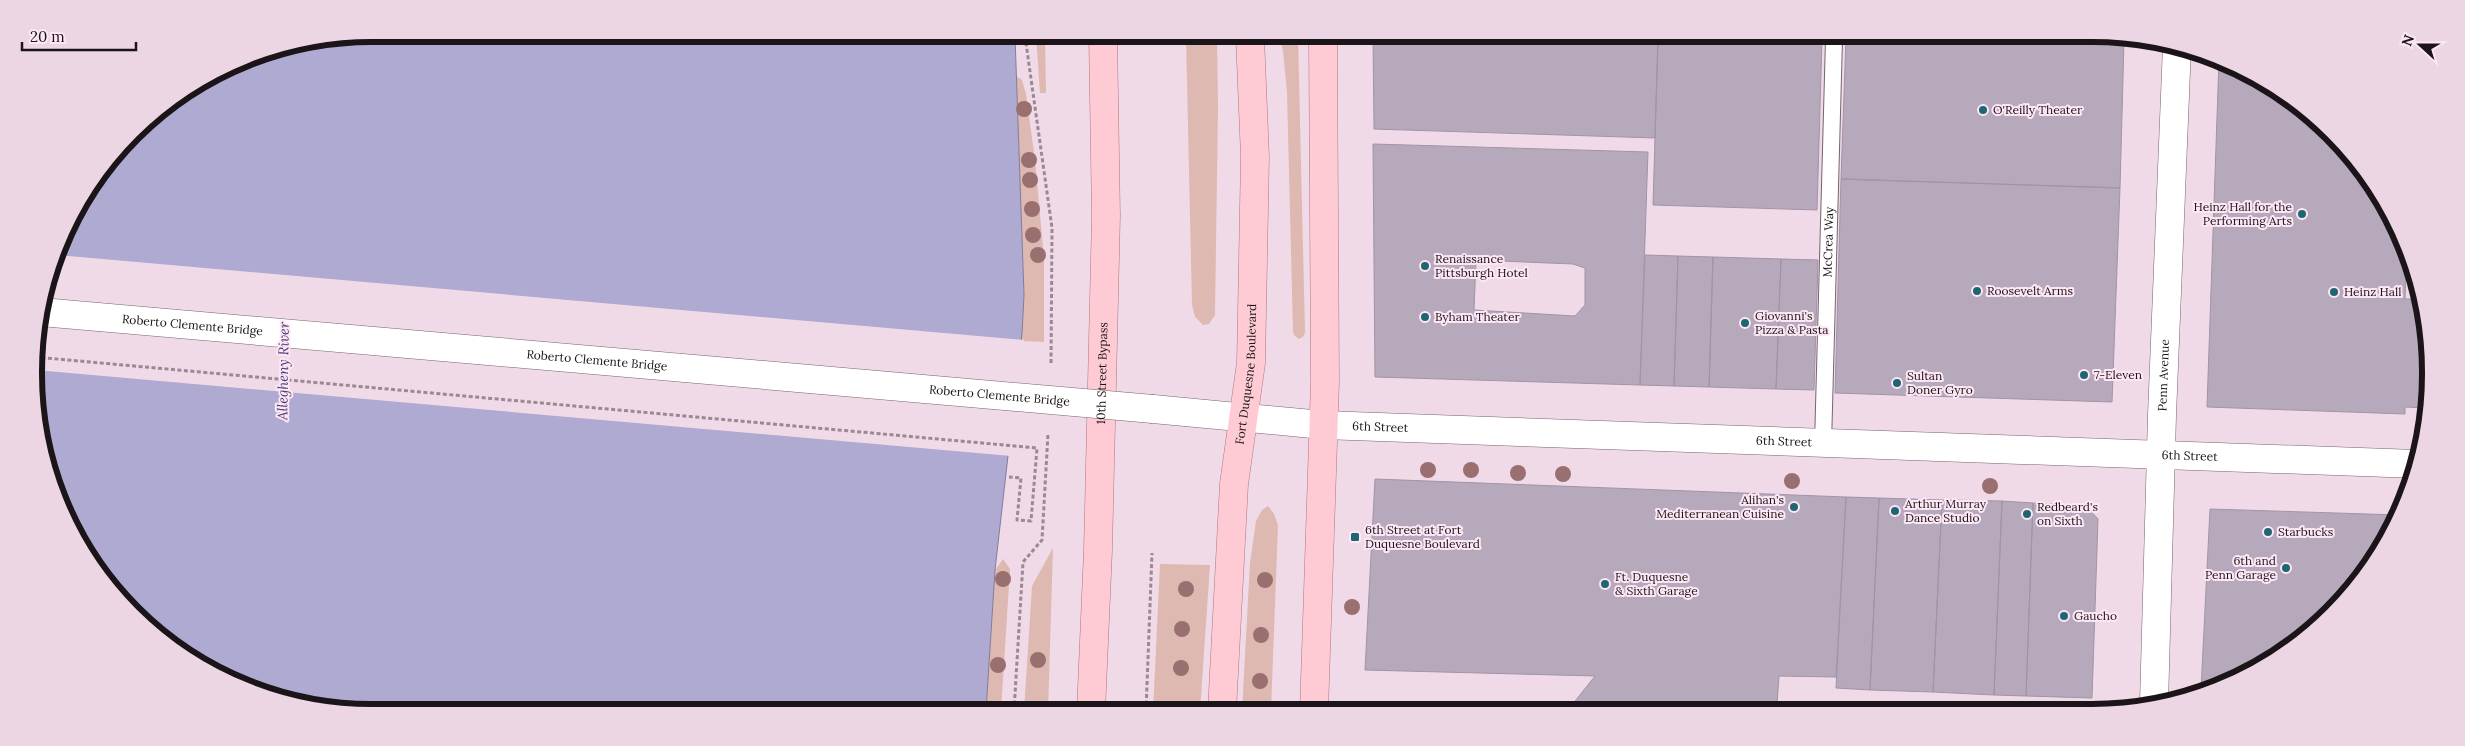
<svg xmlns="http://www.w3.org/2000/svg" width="2465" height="746" viewBox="0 0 2465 746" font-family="Lora,serif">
<rect width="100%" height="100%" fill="#f1dae7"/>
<!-- green -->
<path fill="#deb9b1" d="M1036 36H1045L1046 93H1040Z
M1186 37H1217L1218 107 1215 315 1209 324 1203 325 1195 317 1192 305Z
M1280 37H1298L1305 332 1304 336 1299 339 1294 335 1293 332 1287 92 1283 51Z
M1016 76 1022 80 1026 94 1035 160 1044 258V342L1021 341 1024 295Z
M1268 506 1274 514 1278 525 1271 711H1242L1250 563 1256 521 1262 510Z
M1053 548 1048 711H1024L1032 586Z
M1003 559 1010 569 1001 711H986L995 570Z
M1160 564 1210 565 1200 711H1153Z"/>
<!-- water -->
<path fill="#aeaad2" stroke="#827d9a" d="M373 34 1015 36 1024 295 1022 333 995 570 986 711 373 712 307 706 243 687 185 655 104 579 69 523 45 461 35 351 45 285 69 223 104 166 149 118 243 59 307 40Z"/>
<!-- pier -->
<path fill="#f1dae7" d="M57 255 1024 340 1011 456 36 370 35 351 45 285Z"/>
<!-- building -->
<path fill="#b7a9bc" stroke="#a094a6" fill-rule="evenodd" d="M1373 37 1658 38 1655 138 1374 129Z
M1658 38 1822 39 1817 210 1653 205Z
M1846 39 2124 40 2120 188 1841 179Z
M2219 59 2280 91 2332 133 2374 184 2407 248 2405 299H2422L2420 353H2429L2431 373 2428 408 2405 407V414L2207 407Z
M1373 144 1648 152 1640 385 1375 377ZM1476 260 1573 264 1585 268V305L1575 316 1474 310Z
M1841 179 2120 188 2112 402 1835 393Z
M1645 255 1678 256 1674 386 1640 385Z
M1678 256 1713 257 1709 387 1674 386Z
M1713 257 1781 259 1776 389 1709 387Z
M1781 259 1818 260 1814 390 1776 389Z
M1375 479 1846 497 1836 677 1779 676 1777 704 1734 702 1733 710H1568L1595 676 1365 670Z
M1846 497 1879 498 1870 690 1836 688Z
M1879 498 1942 500 1933 692 1870 690Z
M1942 500 2002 501 1994 695 1933 692Z
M2002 501 2033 503 2026 696 1994 695Z
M2033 503 2086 506 2098 519 2092 698 2026 696Z
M2210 509 2399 515 2396 523 2332 613 2242 677 2201 690Z
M1734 702 1777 704 1954 710H1733Z"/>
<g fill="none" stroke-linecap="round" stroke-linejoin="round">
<defs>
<g id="lane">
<path id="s1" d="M1823 444 1834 39"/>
</g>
<g id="secondary">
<path id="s2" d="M1153 409 1323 425 2416 464"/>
<path id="s3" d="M2154 704 2162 415 2177 46"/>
</g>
<g id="primary">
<path id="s4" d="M1091 711 1098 550 1106 216 1103 36"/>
<path id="s5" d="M1222 711 1234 484 1251 363 1255 157 1250 37"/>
<path d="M1314 711 1325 382 1323 37"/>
</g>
</defs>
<!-- lane casing -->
<use href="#lane" stroke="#76636e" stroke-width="18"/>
<!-- secondary casing -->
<use href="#secondary" stroke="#76636e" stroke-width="29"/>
<!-- primary casing -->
<use href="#primary" stroke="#ae7580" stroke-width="29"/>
<!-- path -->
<path stroke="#998992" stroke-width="3" stroke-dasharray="4 2.5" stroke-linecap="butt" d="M1025 36 1052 228 1051 365
M35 357 1037 448 1031 521 1017 520 1021 478 1009 477
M1014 711 1023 562 1042 540 1048 434
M1146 711 1152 553"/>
<!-- lane -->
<use href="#lane" stroke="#fff" stroke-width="16"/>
<!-- secondary -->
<use href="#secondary" stroke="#fff" stroke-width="28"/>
<!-- primary -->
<use href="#primary" stroke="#fecbd4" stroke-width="28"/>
<defs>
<g id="secondary-bridge">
<path id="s6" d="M41 312 1153 409"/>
</g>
</defs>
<!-- secondary-bridge casing -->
<use href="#secondary-bridge" stroke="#76636e" stroke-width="29" stroke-linecap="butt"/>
<!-- secondary-bridge -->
<use href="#secondary-bridge" stroke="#fff" stroke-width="28"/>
</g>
<!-- trees -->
<g fill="#996f6f">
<circle cx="1024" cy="109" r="8"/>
<circle cx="1029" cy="160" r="8"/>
<circle cx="1030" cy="180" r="8"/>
<circle cx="1032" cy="209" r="8"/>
<circle cx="1033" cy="235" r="8"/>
<circle cx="1038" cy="255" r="8"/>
<circle cx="1428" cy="470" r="8"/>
<circle cx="1471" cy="470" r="8"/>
<circle cx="1518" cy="473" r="8"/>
<circle cx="1563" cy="474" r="8"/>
<circle cx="1792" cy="481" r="8"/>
<circle cx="1990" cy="486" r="8"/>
<circle cx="1003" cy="579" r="8"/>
<circle cx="1265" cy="580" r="8"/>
<circle cx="1186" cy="589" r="8"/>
<circle cx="1352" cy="607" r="8"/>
<circle cx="1182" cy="629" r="8"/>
<circle cx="1261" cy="635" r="8"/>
<circle cx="1038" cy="660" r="8"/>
<circle cx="998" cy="665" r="8"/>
<circle cx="1181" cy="668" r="8"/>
<circle cx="1260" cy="681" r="8"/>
</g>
<!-- markers -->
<g fill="#1e6674" stroke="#fee7f5" stroke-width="2">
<circle cx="1983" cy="110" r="5"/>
<circle cx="2302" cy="214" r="5"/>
<circle cx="1425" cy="266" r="5"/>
<circle cx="1977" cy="291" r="5"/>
<circle cx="2334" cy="292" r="5"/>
<circle cx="1425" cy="317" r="5"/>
<circle cx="1745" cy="323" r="5"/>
<circle cx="2084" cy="375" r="5"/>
<circle cx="1897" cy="383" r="5"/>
<circle cx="1794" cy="507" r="5"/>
<circle cx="1895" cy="511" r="5"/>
<circle cx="2027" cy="514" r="5"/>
<circle cx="2268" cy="532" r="5"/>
<rect x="1350" y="532" width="10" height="10" rx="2.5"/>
<circle cx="2286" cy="568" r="5"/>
<circle cx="1605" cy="584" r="5"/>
<circle cx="2064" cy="616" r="5"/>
</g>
<g text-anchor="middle" stroke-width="4" stroke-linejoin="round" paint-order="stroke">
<!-- poi labels -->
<g font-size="12" fill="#1b1418" stroke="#fee7f5" text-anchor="start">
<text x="1993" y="114">O'Reilly Theater</text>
<text x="2292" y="211" text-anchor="end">Heinz Hall for the<tspan x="2292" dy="14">Performing Arts</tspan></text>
<text x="1435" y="263">Renaissance<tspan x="1435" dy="14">Pittsburgh Hotel</tspan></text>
<text x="1987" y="295">Roosevelt Arms</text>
<text x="2344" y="296">Heinz Hall</text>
<text x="1755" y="320">Giovanni's<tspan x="1755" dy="14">Pizza &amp; Pasta</tspan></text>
<text x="1435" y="321">Byham Theater</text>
<text x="2094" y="379">7-Eleven</text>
<text x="1907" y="380">Sultan<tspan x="1907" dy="14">Doner Gyro</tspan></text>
<text x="1784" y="504" text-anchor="end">Alihan's<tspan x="1784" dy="14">Mediterranean Cuisine</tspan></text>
<text x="1905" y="508">Arthur Murray<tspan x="1905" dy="14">Dance Studio</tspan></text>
<text x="2037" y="511">Redbeard's<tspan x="2037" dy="14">on Sixth</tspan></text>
<text x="1365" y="534">6th Street at Fort<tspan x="1365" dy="14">Duquesne Boulevard</tspan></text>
<text x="2278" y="536">Starbucks</text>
<text x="2276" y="565" text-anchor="end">6th and<tspan x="2276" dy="14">Penn Garage</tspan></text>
<text x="1615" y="581">Ft. Duquesne<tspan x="1615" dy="14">&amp; Sixth Garage</tspan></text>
<text x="2074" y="620">Gaucho</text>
</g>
<!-- street labels -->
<g font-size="12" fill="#1b1418" stroke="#fee7f5">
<text dy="4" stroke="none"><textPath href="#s1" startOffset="202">McCrea Way</textPath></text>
<text dy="4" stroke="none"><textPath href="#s6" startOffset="152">Roberto Clemente Bridge</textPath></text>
<text dy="4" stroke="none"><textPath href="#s6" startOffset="558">Roberto Clemente Bridge</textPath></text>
<text dy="4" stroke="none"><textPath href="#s4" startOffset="338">10th Street Bypass</textPath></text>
<text dy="4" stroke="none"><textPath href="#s5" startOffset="338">Fort Duquesne Boulevard</textPath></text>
<text dy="4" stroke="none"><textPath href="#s3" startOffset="329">Penn Avenue</textPath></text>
<text dy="4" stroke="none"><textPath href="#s6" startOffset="962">Roberto Clemente Bridge</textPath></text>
<text dy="4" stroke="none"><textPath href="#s2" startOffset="228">6th Street</textPath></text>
<text dy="4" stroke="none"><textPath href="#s2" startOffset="632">6th Street</textPath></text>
<text dy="4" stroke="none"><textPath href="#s2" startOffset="1038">6th Street</textPath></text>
</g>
<!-- water labels -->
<g font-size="14" font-style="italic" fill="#4a4076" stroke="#fee7f5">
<text transform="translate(283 371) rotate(-89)" y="5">Allegheny River</text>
</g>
</g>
<!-- crop -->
<path d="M0 0H2465V746H0ZM372 42H2092A330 330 0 0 1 2422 372V374A330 330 0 0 1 2092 704H372A330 330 0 0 1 42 374V372A330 330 0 0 1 372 42Z" fill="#ecd6e3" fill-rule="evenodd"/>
<path fill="none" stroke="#1b1418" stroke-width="6" d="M372 42H2092A330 330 0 0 1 2422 372V374A330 330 0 0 1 2092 704H372A330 330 0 0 1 42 374V372A330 330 0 0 1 372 42Z"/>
<!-- north arrow -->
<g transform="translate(2420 45) rotate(291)" stroke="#fee7f5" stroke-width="4" paint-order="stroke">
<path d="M0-4L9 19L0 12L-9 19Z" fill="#1b1418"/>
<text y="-8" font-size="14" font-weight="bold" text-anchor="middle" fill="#1b1418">N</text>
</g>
<!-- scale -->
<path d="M22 42v8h114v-8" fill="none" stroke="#1b1418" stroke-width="2.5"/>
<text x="30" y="42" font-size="15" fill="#1b1418" stroke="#fee7f5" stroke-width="4" paint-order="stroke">20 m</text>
</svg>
